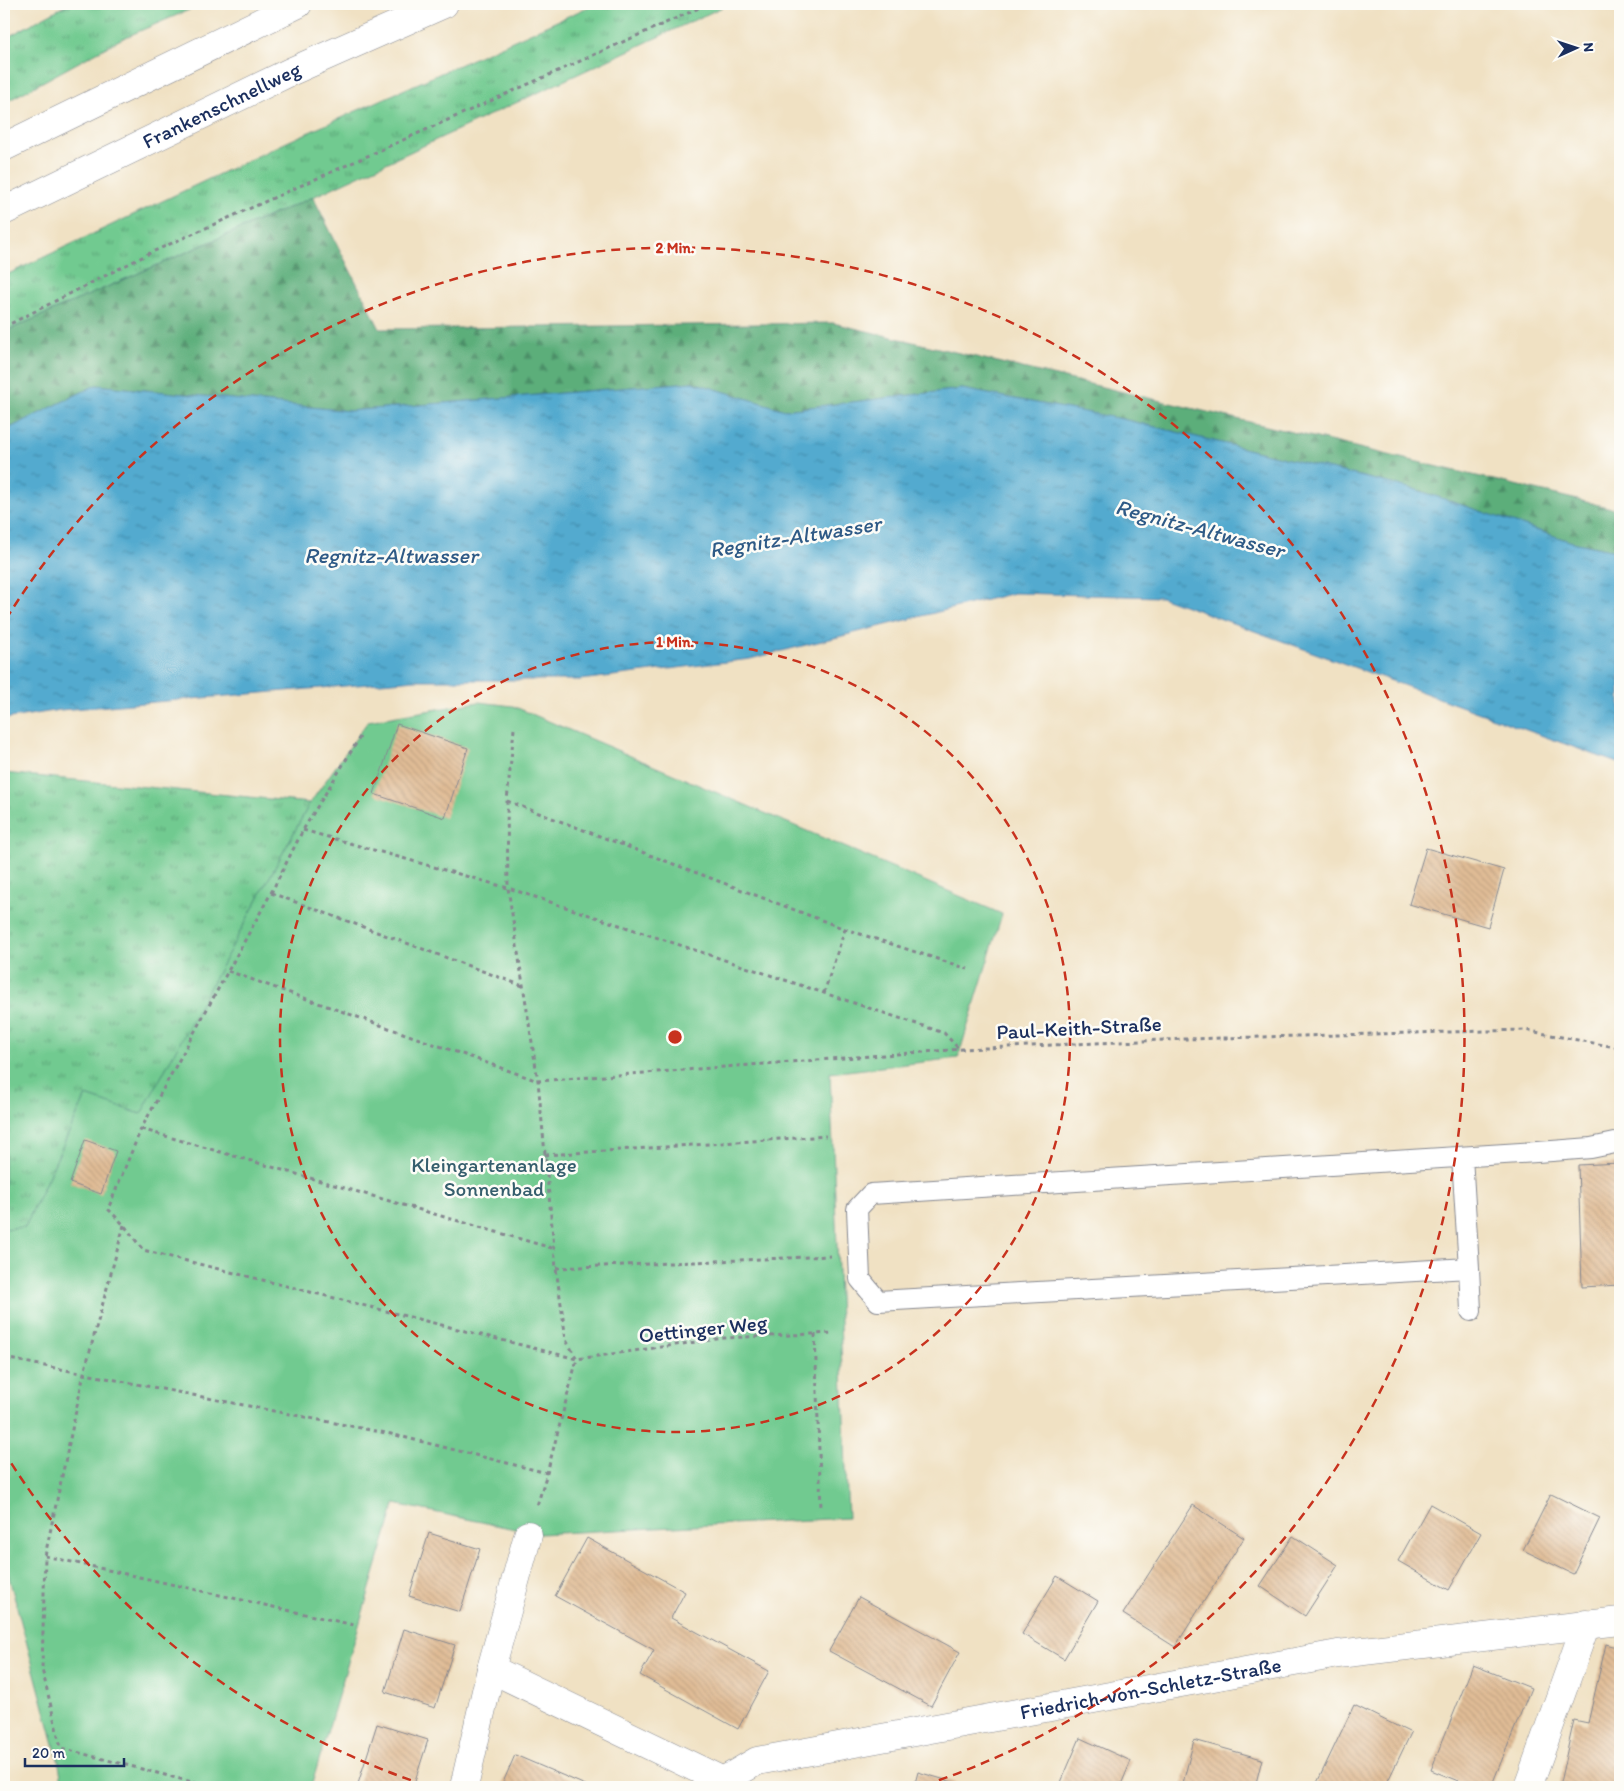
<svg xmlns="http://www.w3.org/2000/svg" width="1624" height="1791" viewBox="0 0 1624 1791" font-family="Itim,sans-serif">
<defs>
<pattern id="grass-tufts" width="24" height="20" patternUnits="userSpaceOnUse" patternTransform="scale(1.25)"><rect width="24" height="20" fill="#71ca90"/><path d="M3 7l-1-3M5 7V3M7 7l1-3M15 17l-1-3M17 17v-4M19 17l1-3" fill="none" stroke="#5ca479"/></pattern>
<pattern id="forest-firs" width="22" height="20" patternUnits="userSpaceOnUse" patternTransform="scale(1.25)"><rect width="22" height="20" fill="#5cae7a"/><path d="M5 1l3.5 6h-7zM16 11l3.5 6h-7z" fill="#4b8e67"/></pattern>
<pattern id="water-ripples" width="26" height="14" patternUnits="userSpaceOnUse" patternTransform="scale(1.25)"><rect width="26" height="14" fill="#52aacf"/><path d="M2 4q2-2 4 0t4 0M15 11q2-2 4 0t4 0" fill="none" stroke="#438bab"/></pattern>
<pattern id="building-back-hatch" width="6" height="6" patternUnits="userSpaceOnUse" patternTransform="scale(1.25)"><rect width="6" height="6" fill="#e0bc95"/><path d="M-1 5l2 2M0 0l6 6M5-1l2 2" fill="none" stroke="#c0a283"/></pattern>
</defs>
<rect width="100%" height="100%" fill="#fdfcf7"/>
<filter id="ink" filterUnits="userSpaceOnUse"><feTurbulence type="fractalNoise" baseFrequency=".02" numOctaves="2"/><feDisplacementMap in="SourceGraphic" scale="10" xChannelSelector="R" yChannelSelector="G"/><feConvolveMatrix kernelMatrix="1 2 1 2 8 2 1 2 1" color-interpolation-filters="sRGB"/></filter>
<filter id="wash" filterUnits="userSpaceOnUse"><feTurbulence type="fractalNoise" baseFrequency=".0096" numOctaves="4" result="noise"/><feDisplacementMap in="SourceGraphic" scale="20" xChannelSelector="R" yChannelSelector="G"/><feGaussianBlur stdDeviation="1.12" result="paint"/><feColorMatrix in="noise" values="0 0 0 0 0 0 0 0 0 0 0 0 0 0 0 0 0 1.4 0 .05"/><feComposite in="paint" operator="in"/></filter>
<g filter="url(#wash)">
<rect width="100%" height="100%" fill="#f0e1c3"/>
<!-- grass -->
<path fill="url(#grass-tufts)" stroke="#467c77" d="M68 4H203L121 39 4 103V39Z
M595 4H729L313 197 4 332V276L287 142Z
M4 773 310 803 141 1115 86 1096 25 1227 4 1229Z"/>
<!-- forest -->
<path fill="url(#forest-firs)" stroke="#3c6e6c" d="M313 197 380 329 833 323 1620 510V552L1572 542 1417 490 1122 419 962 389 785 410 692 382 349 411 96 385 4 431V332Z"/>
<!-- garden -->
<path fill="#71ca90" stroke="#467c77" d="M479 702 513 706 1002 914 958 1058 830 1073 848 1518 539 1534 395 1504 311 1787H63L58 1759 4 1559V1229L25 1227 86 1096 141 1114 310 803 368 721Z"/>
<!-- water -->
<path fill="url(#water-ripples)" stroke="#366c96" d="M692 382 785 410 962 389 1122 419 1417 490 1572 542 1620 552V764L1161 597 1014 593 750 659 580 680H416L60 710 4 719V431L96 385 349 411Z"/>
<g id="blocks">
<!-- building -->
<path fill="url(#building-back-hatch)" d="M397 724 468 748 445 818 374 794Z
M1426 848 1504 870 1488 927 1409 904Z
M85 1140 116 1151 101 1194 70 1183Z
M1620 1163V1285L1582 1287 1578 1165Z
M1551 1494 1600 1518 1573 1574 1523 1550Z
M1430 1504 1481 1533 1449 1590 1398 1561Z
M1193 1505 1244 1538 1175 1647 1123 1614Z
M429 1533 480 1549 460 1612 409 1596Z
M1293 1536 1338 1565 1305 1616 1260 1586Z
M587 1538 685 1592 671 1618 769 1671 738 1729 640 1675 654 1650 555 1596Z
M1057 1576 1098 1601 1064 1659 1022 1634Z
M859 1597 960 1652 931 1706 829 1651Z
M404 1629 455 1645 435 1708 385 1692Z
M1606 1644 1620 1648V1787H1559L1574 1720 1588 1723Z
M1473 1665 1531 1688 1491 1787H1473L1431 1770Z
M1354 1705 1411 1733 1385 1787H1315Z
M377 1724 428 1740 413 1787H357Z
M1080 1738 1131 1761 1120 1787H1059Z
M1194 1740 1262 1759 1255 1787H1182Z
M515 1755 590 1787H501Z
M918 1772 970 1787H914Z"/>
</g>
</g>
<g filter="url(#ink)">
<use href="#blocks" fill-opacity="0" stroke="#868890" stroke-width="1"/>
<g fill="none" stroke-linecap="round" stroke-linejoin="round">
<defs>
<path id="service" d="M1462 1157 1469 1268 878 1301 860 1279 857 1209 871 1194 1552 1151 1591 1148 1620 1142
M1469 1268 1471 1311"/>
<g id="minor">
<path d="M491 1669 528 1535"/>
<path d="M464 1787 491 1669 723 1781"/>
<path id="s1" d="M721 1787 723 1781 757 1761 1338 1654 1620 1621"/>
<path d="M1528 1787 1586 1624"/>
</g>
<g id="motorway">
<path d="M4 147 298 4"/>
<path id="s2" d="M4 211 290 72 444 4"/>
</g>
</defs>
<!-- service casing -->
<use href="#service" stroke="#868890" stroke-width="22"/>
<!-- minor casing -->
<use href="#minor" stroke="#868890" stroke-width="29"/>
<!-- motorway casing -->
<use href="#motorway" stroke="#868890" stroke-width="29"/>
<!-- path -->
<path stroke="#868890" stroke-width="3" stroke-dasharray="4 4" stroke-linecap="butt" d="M4 327 152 252 708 4
M514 729 507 801 508 888 538 1081 556 1268 566 1340 577 1359 547 1473 537 1506
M360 737 303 830 271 893 141 1129 108 1209 124 1225 143 1250 577 1359 724 1338 834 1333
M507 801 845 929 968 969
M303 830 508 888 824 993 944 1033 959 1049
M271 893 523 986
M228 971 538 1081 963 1049 1186 1039 1525 1030 1620 1048
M824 993 845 929
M141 1129 555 1249
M545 1155 826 1136
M124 1225 84 1373 45 1556 42 1669 61 1748 211 1787
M556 1268 831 1256
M815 1334 821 1509
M4 1358 391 1434 547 1473
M45 1556 354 1625"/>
<!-- service -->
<use href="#service" stroke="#fff" stroke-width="20"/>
<!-- minor -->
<use href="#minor" stroke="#fff" stroke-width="28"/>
<!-- motorway -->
<use href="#motorway" stroke="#fff" stroke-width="28"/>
</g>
</g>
<!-- distance rings -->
<g fill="none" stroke="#c8321e" stroke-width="2.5" stroke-dasharray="9 6">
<circle cx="675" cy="1037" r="395"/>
<path d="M425 1785A789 789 0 0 1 6 1455M6 619A789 789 0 1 1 925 1785"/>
</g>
<g text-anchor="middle" stroke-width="5" stroke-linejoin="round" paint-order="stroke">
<!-- street labels -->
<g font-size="21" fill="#1b2f5e" stroke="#fdfcf7">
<text dy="7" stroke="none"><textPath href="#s2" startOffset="242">Frankenschnellweg</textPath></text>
<text transform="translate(1079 1028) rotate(-3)" y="7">Paul-Keith-Straße</text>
<text transform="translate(703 1329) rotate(-6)" y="7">Oettinger Weg</text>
<text dy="7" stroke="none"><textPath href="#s1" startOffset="446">Friedrich-von-Schletz-Straße</textPath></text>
</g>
<!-- park labels -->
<g font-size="21" fill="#355e6d" stroke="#fdfcf7">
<text x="494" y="1172">Kleingartenanlage<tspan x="494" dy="24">Sonnenbad</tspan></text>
</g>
<!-- water labels -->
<g font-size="22" font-style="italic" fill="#2e5a86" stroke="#fdfcf7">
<text transform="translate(1200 528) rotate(15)" y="8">Regnitz-Altwasser</text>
<text transform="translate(795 536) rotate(-9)" y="8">Regnitz-Altwasser</text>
<text x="391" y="563">Regnitz-Altwasser</text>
</g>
</g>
<circle cx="675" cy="1037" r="8" fill="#c8321e" stroke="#fdfcf7" stroke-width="2.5"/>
<g font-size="15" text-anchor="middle" font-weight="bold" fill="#c8321e" stroke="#fdfcf7" stroke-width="5" stroke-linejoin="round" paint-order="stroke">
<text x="675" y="253">2 Min.</text>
<text x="675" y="647">1 Min.</text>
</g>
<!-- margin -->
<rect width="1624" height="1791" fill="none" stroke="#fdfcf7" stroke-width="20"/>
<!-- north arrow -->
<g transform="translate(1576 48) rotate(87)" stroke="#fdfcf7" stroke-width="4" paint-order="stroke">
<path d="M0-4L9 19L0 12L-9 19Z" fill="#1b2f5e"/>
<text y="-8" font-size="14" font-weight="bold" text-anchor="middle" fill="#1b2f5e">N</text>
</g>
<!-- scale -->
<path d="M25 1758v8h99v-8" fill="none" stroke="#1b2f5e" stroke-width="2.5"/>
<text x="32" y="1758" font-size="15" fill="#1b2f5e" stroke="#fdfcf7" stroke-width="4" paint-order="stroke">20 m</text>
</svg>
